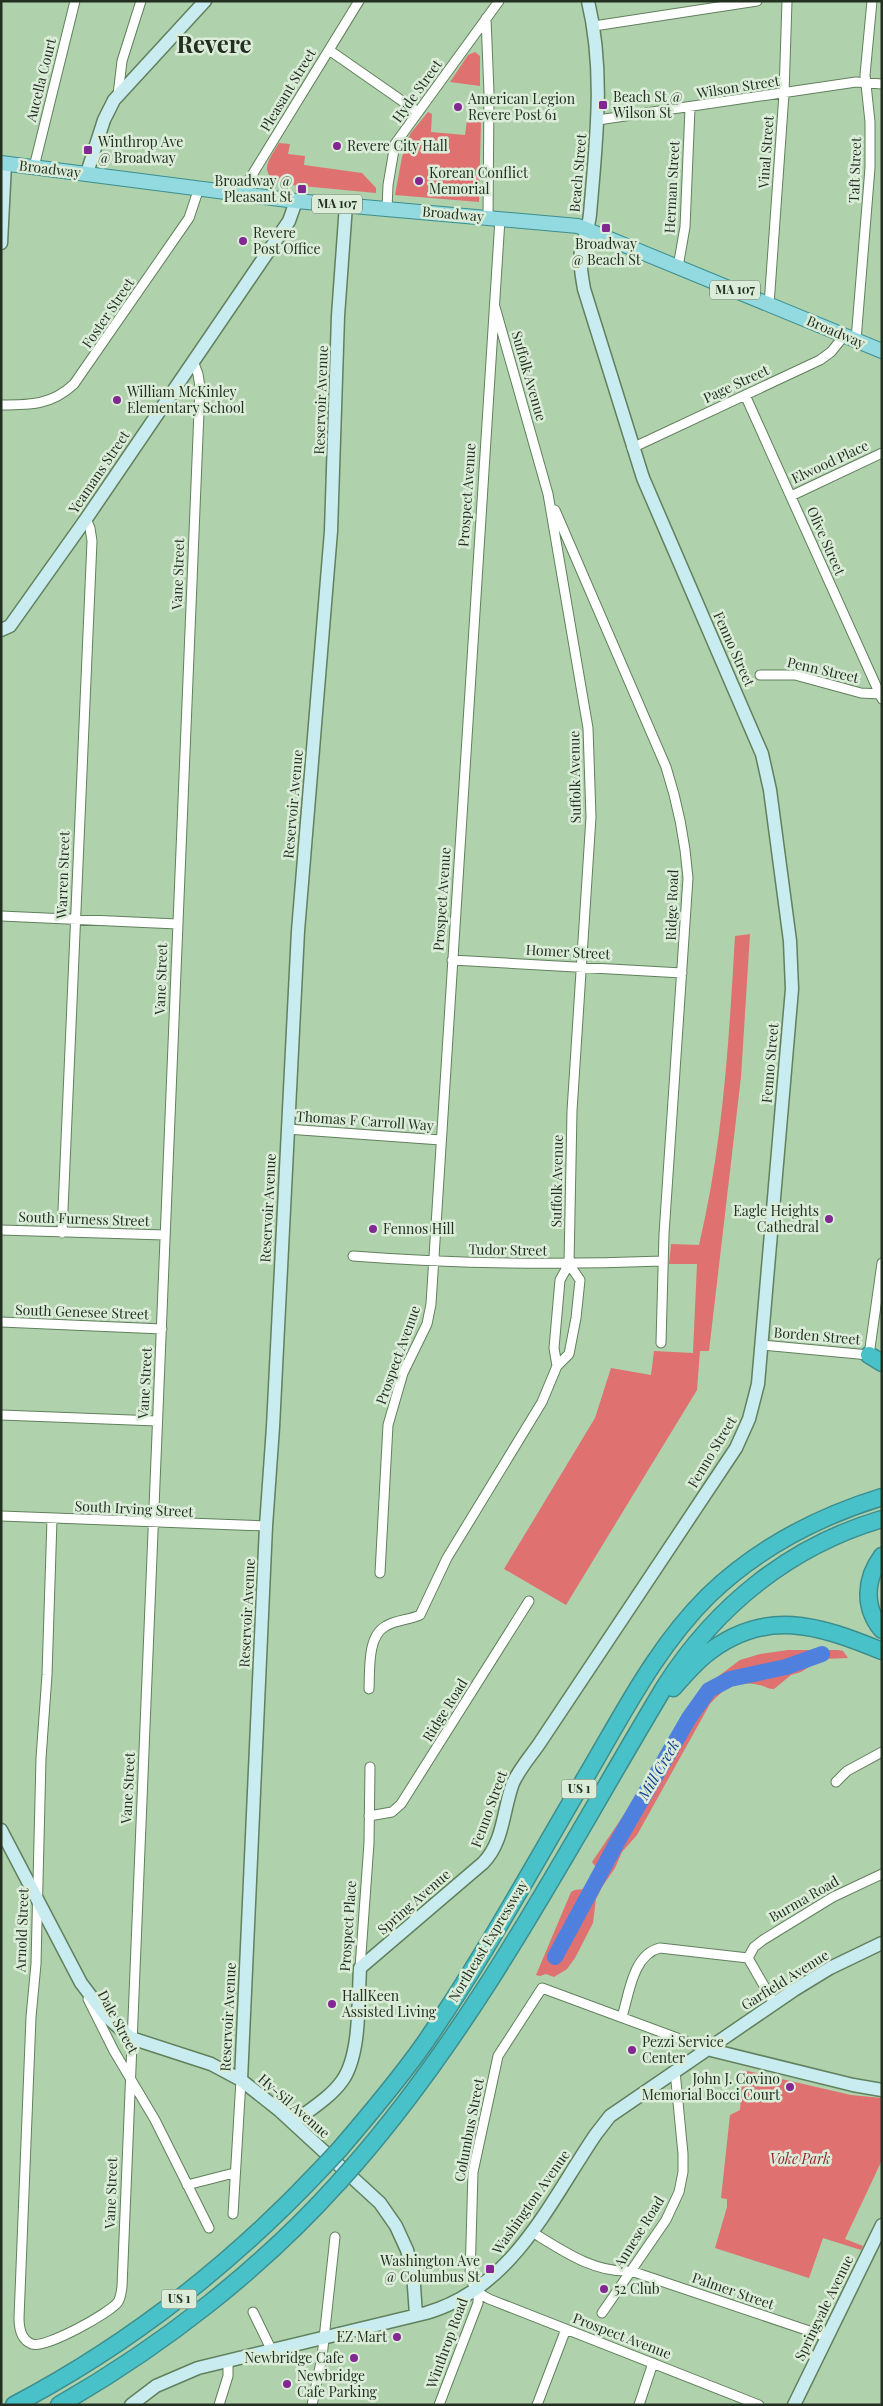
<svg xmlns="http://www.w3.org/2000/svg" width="883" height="2406" viewBox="0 0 883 2406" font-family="'Playfair Display',serif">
<rect width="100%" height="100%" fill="#afd1ab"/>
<!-- green -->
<path fill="#df7171" d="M475 52 480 56V86L450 82 468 55Z
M428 112 432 114 431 132 465 135 467 120 481 121 479 202 395 195 402 157 410 134Z
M279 143 290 144 288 154 305 156 304 165 362 173 376 188V193L281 184C257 172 269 160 279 143Z
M750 934 741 1077 709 1351H700L697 1390 566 1605 504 1569 595 1418 611 1368 651 1375 654 1351 693 1353 697 1264H669L671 1244 699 1245C723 1144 729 1040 735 936Z
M788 1650H838L843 1651 848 1658 822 1659 801 1672 791 1675 774 1689C768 1689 765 1686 759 1685 737 1680 724 1688 710 1704L637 1835 622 1852 615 1868 602 1887 596 1899 593 1923 575 1958 567 1969 554 1977 546 1974 540 1976 536 1975 571 1892C580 1886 594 1894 599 1880 601 1872 596 1868 592 1862L646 1782 697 1700 716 1678 740 1660 760 1654Z
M743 2070 851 2095 882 2098V2160L845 2239 863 2246 861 2250 823 2238 809 2278 715 2248 727 2207V2199L721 2198 730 2115 740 2110Z"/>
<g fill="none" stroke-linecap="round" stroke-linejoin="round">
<!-- river -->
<path stroke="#4f80de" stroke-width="16" d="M555 1957 620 1837 689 1718 709 1690 730 1679 786 1667 822 1654"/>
<defs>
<path id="street" d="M486 18 489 93 488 217
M594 26 757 1
M329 50 418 112
M118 95 122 61 141 1
M598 120 856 82 882 84
M34 167 75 1
M241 193 359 1
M387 208 388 185 395 144 499 1
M678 267 685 227 690 108
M769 305 784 94 787 1
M495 307 548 494 588 728 591 817 572 1111 569 1264 560 1280 554 1348 557 1366
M856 340 870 168V122L865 75 872 1
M745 395 882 699
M1 405C30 405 52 405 74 384L189 218 199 188
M632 448 820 360 831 352 844 336
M791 496 882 453
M555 510 666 767C678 804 685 839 688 878L664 1234 661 1343
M760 675H795L861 693 880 694
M1 916 177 924
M452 960 682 973
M287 1129 441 1140
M1 1230 165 1235
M62 1233 92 541 90 528 86 519
M353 1256C456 1264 559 1265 663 1261
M1 1322 162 1329
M761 1345 869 1355 882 1263
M1 1415 157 1421
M1 1516 266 1526
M52 1519 47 1675 41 1758 36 1964 31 2017 19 2318C19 2328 21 2340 32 2344 45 2349 110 2313 118 2302 121 2297 121 2292 122 2287L200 387 198 374 193 361
M380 1573 388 1425 403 1373 427 1324 431 1304 500 219
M369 1689C370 1670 367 1636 386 1626 396 1620 409 1620 420 1615L447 1558 542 1402 557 1366 569 1354 576 1318 580 1280 569 1264
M836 1782 847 1771 882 1752
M369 1816 392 1812 401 1804 529 1601
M748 1958 754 1947 763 1940 833 1897 882 1874
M360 1968 369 1843 370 1767
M88 1999 114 2051 155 2120 209 2228
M622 2017C629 1994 633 1954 660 1948L748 1958 774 2003
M187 2185 234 2173
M233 2214 241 2080
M532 2232C563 2251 594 2273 631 2271L827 2337
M475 2291 489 2299 759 2405
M253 2312 272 2351
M602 2313 666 2220 679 2192 683 2172V2154L675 2071
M219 2405 228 2376V2360
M312 2405 322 2357 335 2237
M439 2405 478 2303V2296L470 2277 473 2172 498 2056 542 1988 707 2049
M537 2405 566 2329
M639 2405 653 2363"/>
<path id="secondary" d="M87 173 104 120 114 100 205 1
M1 243 5 164
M1 630 10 626 86 519 289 221 296 201
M1 1830 81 1983 106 2016 131 2038 211 2064 241 2080 279 2110 380 2203 396 2226 407 2250 413 2272 416 2315
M707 2049 853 2085 882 2090
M241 2080 266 1526 273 1427 298 931 331 531 338 316 346 205
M293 2123C309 2110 330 2098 342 2081 361 2055 358 2000 360 1968L483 1863C504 1842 503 1809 513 1783 520 1768 530 1757 539 1744L736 1448 749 1419 758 1384 792 989 790 941 770 790 762 754 643 478 584 289C582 276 579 264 581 251 584 238 589 227 590 214 596 142 605 72 588 1
M131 2405 156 2386 198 2368 426 2313C513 2288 549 2203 596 2134L610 2116 794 1990 830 1968 882 1943
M794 2405 882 2225"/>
<path id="primary" d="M1 163 296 201 578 226 882 351"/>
<path id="highway" d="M869 1355 882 1363
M882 1556C865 1579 863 1607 882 1630
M673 1688C683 1677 693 1665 705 1655 765 1607 818 1625 882 1651
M339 2150C369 2115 398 2081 424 2044 480 1963 528 1875 578 1790 618 1724 653 1650 709 1595 758 1548 817 1517 882 1497
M355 2164C480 2020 567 1849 665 1686 716 1606 790 1546 882 1519
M14 2405C130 2344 234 2262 323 2167
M59 2405C162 2346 260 2270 339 2182"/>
</defs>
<!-- street casing -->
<use href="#street" stroke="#61805d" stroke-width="11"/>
<!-- secondary casing -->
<use href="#secondary" stroke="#61805d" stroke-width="15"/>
<!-- primary casing -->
<use href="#primary" stroke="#3c8e8e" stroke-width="16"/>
<!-- highway casing -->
<use href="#highway" stroke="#3c8e8e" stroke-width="19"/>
<!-- street -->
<use href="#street" stroke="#fff" stroke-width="9"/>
<!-- secondary -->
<use href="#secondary" stroke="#c8ecef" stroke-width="12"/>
<!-- primary -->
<use href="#primary" stroke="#92dadf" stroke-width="14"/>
<!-- highway -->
<use href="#highway" stroke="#49c1c9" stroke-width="16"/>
<defs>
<path id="highway-bridge" d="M323 2167 339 2150
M339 2182 355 2164"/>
</defs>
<!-- highway-bridge casing -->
<use href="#highway-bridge" stroke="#3c8e8e" stroke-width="19" stroke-linecap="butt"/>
<!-- highway-bridge -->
<use href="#highway-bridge" stroke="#49c1c9" stroke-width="16"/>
</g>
<!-- markers -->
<g fill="#832792" stroke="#dbedd9" stroke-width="2">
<rect x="598" y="100" width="10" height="10" rx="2.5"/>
<circle cx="458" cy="107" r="5"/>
<circle cx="337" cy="146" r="5"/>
<rect x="83" y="145" width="10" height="10" rx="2.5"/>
<circle cx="419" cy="181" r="5"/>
<rect x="297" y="184" width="10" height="10" rx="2.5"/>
<rect x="601" y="223" width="10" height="10" rx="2.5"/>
<circle cx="243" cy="241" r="5"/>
<circle cx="117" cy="400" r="5"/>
<circle cx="829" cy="1219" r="5"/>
<circle cx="373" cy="1229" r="5"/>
<circle cx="332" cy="2004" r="5"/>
<circle cx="632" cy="2050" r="5"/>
<circle cx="790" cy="2087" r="5"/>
<rect x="485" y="2264" width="10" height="10" rx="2.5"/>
<circle cx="604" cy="2289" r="5"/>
<circle cx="397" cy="2337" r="5"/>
<circle cx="354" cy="2358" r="5"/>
<circle cx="287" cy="2384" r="5"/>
</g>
<g text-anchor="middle" stroke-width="5" stroke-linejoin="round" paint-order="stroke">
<!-- shield labels -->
<g fill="#dbedd9" stroke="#5a6958" stroke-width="1">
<rect x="312" y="194.5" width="50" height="19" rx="4"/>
<rect x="710" y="280.5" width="50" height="19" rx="4"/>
<rect x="561.5" y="1779.5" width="35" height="19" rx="4"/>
<rect x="161.5" y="2289.5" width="35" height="19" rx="4"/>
</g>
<g font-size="12" font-weight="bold" fill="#233021">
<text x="337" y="208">MA 107</text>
<text x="735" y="294">MA 107</text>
<text x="579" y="1793">US 1</text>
<text x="179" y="2303">US 1</text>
</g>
<!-- street labels -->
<g font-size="14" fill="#233021" stroke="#dbedd9">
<text transform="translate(41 80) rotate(-76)" y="5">Aucella Court</text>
<text transform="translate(738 87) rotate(-9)" y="5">Wilson Street</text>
<text transform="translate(288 90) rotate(-59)" y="5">Pleasant Street</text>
<text transform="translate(417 91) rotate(-54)" y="5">Hyde Street</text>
<text transform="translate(766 152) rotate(-86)" y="5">Vinal Street</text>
<text transform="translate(50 169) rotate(7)" y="5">Broadway</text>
<text transform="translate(855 170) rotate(-88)" y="5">Taft Street</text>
<text transform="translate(578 173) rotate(-85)" y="5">Beach Street</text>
<text transform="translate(672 187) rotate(-87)" y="5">Herman Street</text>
<text transform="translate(453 214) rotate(5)" y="5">Broadway</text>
<text transform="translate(108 313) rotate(-56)" y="5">Foster Street</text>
<text transform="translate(836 332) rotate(23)" y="5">Broadway</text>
<text transform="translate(529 376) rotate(74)" y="5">Suffolk Avenue</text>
<text transform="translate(736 384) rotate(-25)" y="5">Page Street</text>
<text transform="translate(321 400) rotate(-88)" y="5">Reservoir Avenue</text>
<text transform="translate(830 462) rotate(-25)" y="5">Elwood Place</text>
<text transform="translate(99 472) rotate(-56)" y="5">Yeamans Street</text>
<text transform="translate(467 495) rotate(-86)" y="5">Prospect Avenue</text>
<text transform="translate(826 541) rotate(66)" y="5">Olive Street</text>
<text transform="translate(178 574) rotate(-88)" y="5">Vane Street</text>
<text transform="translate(734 649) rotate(66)" y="5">Fenno Street</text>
<text transform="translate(823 670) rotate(13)" y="5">Penn Street</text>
<text transform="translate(575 777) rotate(-91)" y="5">Suffolk Avenue</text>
<text transform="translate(293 804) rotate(-85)" y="5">Reservoir Avenue</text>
<text transform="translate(63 875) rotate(-88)" y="5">Warren Street</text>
<text transform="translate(442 899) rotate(-86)" y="5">Prospect Avenue</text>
<text transform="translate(672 905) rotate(-88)" y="5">Ridge Road</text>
<text transform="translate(568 952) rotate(3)" y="5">Homer Street</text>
<text transform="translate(161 979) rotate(-88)" y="5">Vane Street</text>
<text transform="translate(770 1063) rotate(-85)" y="5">Fenno Street</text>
<text transform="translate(365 1121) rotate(4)" y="5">Thomas F Carroll Way</text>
<text transform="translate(557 1181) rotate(-89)" y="5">Suffolk Avenue</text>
<text transform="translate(268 1208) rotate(-87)" y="5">Reservoir Avenue</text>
<text transform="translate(84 1219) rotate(2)" y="5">South Furness Street</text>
<text transform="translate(508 1250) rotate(1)" y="5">Tudor Street</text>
<text transform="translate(82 1312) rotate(2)" y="5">South Genesee Street</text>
<text transform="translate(817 1336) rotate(5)" y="5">Borden Street</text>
<text transform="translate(398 1355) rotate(-70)" y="5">Prospect Avenue</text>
<text transform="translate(145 1383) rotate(-87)" y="5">Vane Street</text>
<text transform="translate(712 1452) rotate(-59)" y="5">Fenno Street</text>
<text transform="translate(134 1509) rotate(3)" y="5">South Irving Street</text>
<text transform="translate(247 1613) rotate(-87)" y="5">Reservoir Avenue</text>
<text transform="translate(445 1710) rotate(-58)" y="5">Ridge Road</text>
<text transform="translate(128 1788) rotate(-87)" y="5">Vane Street</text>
<text transform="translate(489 1809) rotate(-70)" y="5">Fenno Street</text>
<text transform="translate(804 1899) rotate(-30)" y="5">Burma Road</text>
<text transform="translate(414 1902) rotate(-41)" y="5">Spring Avenue</text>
<text transform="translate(348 1926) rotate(-86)" y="5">Prospect Place</text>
<text transform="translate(22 1930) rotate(-88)" y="5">Arnold Street</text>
<text transform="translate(488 1941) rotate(-59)" y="5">Northeast Expressway</text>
<text transform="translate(785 1980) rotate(-32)" y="5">Garfield Avenue</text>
<text transform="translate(228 2017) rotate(-87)" y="5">Reservoir Avenue</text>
<text transform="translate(118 2022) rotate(62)" y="5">Dale Street</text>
<text transform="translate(294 2106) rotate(41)" y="5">Hy-Sil Avenue</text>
<text transform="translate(469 2130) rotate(-79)" y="5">Columbus Street</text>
<text transform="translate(111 2193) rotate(-88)" y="5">Vane Street</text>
<text transform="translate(531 2202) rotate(-55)" y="5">Washington Avenue</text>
<text transform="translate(639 2232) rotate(-58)" y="5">Annese Road</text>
<text transform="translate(733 2291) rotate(19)" y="5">Palmer Street</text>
<text transform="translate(824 2308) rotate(-64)" y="5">Springvale Avenue</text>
<text transform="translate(622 2336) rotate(21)" y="5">Prospect Avenue</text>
<text transform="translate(447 2343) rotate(-70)" y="5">Winthrop Road</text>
</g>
<!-- poi labels -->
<g font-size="14" fill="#233021" stroke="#dbedd9" text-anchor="start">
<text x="613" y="102">Beach St @<tspan x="613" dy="16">Wilson St</tspan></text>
<text x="468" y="104">American Legion<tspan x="468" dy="16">Revere Post 61</tspan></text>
<text x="98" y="147">Winthrop Ave<tspan x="98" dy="16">@ Broadway</tspan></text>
<text x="347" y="151">Revere City Hall</text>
<text x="429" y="178">Korean Conflict<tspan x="429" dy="16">Memorial</tspan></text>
<text x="292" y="186" text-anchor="end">Broadway @<tspan x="292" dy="16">Pleasant St</tspan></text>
<text x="253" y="238">Revere<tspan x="253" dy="16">Post Office</tspan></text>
<text x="606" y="249" text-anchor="middle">Broadway<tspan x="606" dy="16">@ Beach St</tspan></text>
<text x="127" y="397">William McKinley<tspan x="127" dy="16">Elementary School</tspan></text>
<text x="819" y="1216" text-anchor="end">Eagle Heights<tspan x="819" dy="16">Cathedral</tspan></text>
<text x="383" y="1234">Fennos Hill</text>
<text x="342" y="2001">HallKeen<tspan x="342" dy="16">Assisted Living</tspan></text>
<text x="642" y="2047">Pezzi Service<tspan x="642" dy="16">Center</tspan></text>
<text x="780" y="2084" text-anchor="end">John J. Covino<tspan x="780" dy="16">Memorial Bocci Court</tspan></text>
<text x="480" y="2266" text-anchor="end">Washington Ave<tspan x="480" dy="16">@ Columbus St</tspan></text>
<text x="614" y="2294">52 Club</text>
<text x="387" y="2342" text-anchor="end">EZ Mart</text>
<text x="344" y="2363" text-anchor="end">Newbridge Cafe</text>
<text x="297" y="2381">Newbridge<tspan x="297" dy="16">Cafe Parking</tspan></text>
</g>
<!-- park labels -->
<g font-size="14" font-style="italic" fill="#92242c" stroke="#dbedd9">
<text x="800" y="2164">Voke Park</text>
</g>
<!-- water labels -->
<g font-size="15" font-style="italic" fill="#113c8f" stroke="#dbedd9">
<text transform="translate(659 1770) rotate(-60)" y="5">Mill Creek</text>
</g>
<!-- town labels -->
<g font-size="24" font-weight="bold" fill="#233021" stroke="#dbedd9">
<text x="214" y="53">Revere</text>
</g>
</g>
<!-- border -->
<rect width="883" height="2406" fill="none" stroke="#233021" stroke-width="5"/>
</svg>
